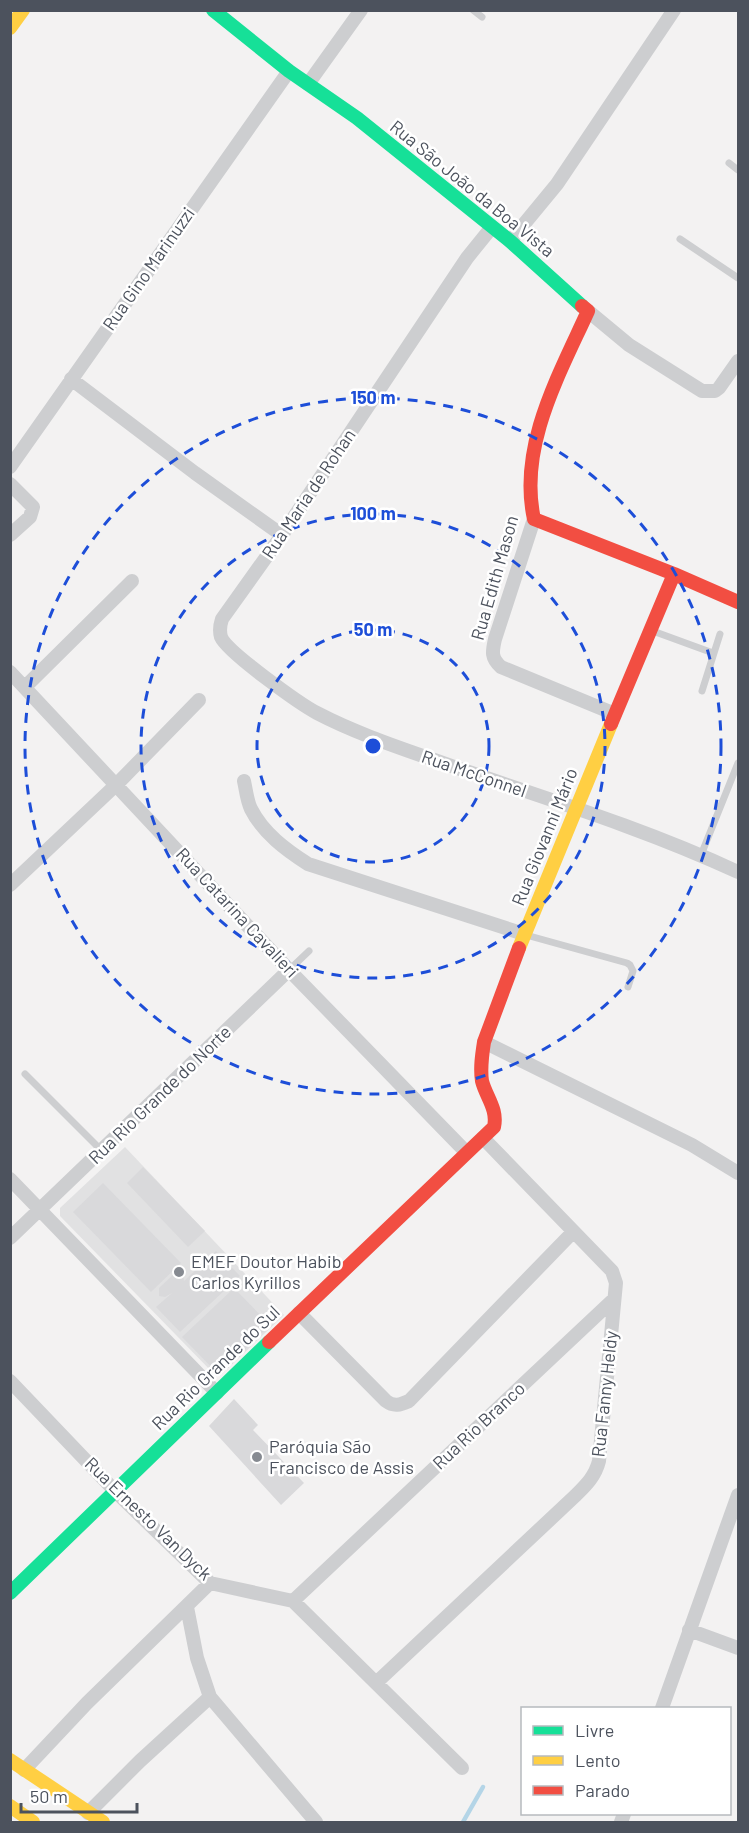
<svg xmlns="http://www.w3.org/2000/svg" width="749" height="1833" viewBox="0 0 749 1833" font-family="Barlow,sans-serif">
<rect width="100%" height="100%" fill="#f3f2f2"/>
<!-- education -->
<path fill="#e1e1e2" d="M125 1147 284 1315 220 1376H216L60 1216V1208Z"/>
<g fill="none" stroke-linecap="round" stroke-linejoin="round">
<!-- stream -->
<path stroke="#b4d5e7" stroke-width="4.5" d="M463 1822 483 1787"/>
</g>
<!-- building -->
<path fill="#d9d9db" d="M143 1167 205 1231 188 1247 127 1183Z
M103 1183 181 1263 151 1292 73 1212Z
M216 1251 240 1276 180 1332 156 1307 172 1293 165 1297 159 1296V1288L176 1272H183L184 1281Z
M234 1288 270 1325 219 1375 182 1337Z
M234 1399 258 1425 253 1430 304 1483 281 1505 209 1426Z"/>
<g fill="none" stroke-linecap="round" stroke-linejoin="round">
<!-- lane -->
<path stroke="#cdced0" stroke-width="7" d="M473 10 482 17
M729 163 738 170
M680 239 738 278
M650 630 713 653
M702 691 720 634
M701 855 738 763
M526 935 627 963 630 965 633 971 628 987
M289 970 309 951
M25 1074 102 1151"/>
<!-- street -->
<path stroke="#cdced0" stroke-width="14" d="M308 84 361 10
M492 227 467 258 282 535 222 619C220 625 219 630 221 637 227 652 300 704 317 713 361 736 410 751 457 768 551 800 648 830 738 872
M510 241 557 184 674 10
M588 311 629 345 702 391H715L719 388 738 361
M71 379 195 473 282 535
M10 467 289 71
M10 484 33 507 30 517 10 535
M534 519 495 639C492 652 491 658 501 667L615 714
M10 672 289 970 466 1152
M25 687 132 581
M244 781C246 790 247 801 251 809 263 833 286 850 308 864L524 934
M10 885 117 784 199 700
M484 1042 692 1145 738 1173
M10 1179 217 1393
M10 1238 289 970
M299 1313 386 1401C394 1407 400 1405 409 1401L573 1232
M10 1381 116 1492 210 1583 293 1601 462 1768
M293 1601 614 1299
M187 1607 197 1658 210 1697 316 1822
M689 1630 738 1648
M377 1682 575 1496C585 1486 595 1477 599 1461L616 1283 612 1271 483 1138
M662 1708 738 1495
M24 1770 87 1703 210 1583
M88 1813 140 1761 210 1697
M621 1822 624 1814"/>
<!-- fast -->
<path stroke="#16e098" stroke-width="14" d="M213 10 289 71 357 118 510 241 582 306
M10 1593 269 1342"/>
<!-- slow -->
<path stroke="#ffcf43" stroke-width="14" d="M10 28 23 10
M519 948 611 724
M10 1760 103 1822
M10 1806 33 1822"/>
<!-- jam -->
<path stroke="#f24e42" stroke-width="14" d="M582 306 588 311C559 375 518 447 534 519L674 574 738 602
M611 724 674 574
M269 1342 494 1127C498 1109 486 1097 482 1081 480 1068 482 1055 484 1042L519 948"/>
</g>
<!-- distance rings -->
<g fill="none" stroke="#1d4ed8" stroke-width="3" stroke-dasharray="10 8">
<circle cx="373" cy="746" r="116"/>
<circle cx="373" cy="746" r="232"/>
<circle cx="373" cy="746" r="348"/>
</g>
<!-- markers -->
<g fill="#868a91" stroke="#fff" stroke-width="2">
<circle cx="179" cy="1272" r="6"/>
<circle cx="257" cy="1457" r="6"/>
</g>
<g text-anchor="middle" stroke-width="5" stroke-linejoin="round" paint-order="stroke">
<!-- street labels -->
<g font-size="18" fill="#4c525d" stroke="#fff">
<text transform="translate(472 189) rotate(39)" y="6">Rua São João da Boa Vista</text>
<text transform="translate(149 269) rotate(-55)" y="6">Rua Gino Marinuzzi</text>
<text transform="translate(309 494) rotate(-56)" y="6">Rua Maria de Rohan</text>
<text transform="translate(495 578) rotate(-74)" y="6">Rua Edith Mason</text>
<text transform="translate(474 774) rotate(19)" y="6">Rua McConnel</text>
<text transform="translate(545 837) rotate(-68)" y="6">Rua Giovanni Mário</text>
<text transform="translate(237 913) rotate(47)" y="6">Rua Catarina Cavalieri</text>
<text transform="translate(160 1095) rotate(-44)" y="6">Rua Rio Grande do Norte</text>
<text transform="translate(216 1368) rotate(-44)" y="6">Rua Rio Grande do Sul</text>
<text transform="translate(605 1394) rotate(-84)" y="6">Rua Fanny Heldy</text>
<text transform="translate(479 1426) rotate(-43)" y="6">Rua Rio Branco</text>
<text transform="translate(148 1519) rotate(44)" y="6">Rua Ernesto Van Dyck</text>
</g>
<!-- poi labels -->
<g font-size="18" fill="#4c525d" stroke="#fff" text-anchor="start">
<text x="191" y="1268">EMEF Doutor Habib<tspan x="191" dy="21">Carlos Kyrillos</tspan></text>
<text x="269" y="1453">Paróquia São<tspan x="269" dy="21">Francisco de Assis</tspan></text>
</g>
</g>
<circle cx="373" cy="746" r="9" fill="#1d4ed8" stroke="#fff" stroke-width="3"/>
<g font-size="18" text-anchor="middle" font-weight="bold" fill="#1d4ed8" stroke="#fff" stroke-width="5" stroke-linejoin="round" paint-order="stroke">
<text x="373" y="404">150 m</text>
<text x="373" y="520">100 m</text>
<text x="373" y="636">50 m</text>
</g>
<!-- border -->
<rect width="749" height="1833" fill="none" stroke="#4c525d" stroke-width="24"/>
<!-- legend -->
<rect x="521" y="1707" width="210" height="108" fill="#ffffff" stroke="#b7babe" stroke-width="1.5"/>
<rect x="533" y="1726" width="30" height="9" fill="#16e098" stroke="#b7babe" stroke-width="1.5"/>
<text x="575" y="1737" font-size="18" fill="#4c525d">Livre</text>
<rect x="533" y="1756" width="30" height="9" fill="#ffcf43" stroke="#b7babe" stroke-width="1.5"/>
<text x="575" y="1767" font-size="18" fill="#4c525d">Lento</text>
<rect x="533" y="1786" width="30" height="9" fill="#f24e42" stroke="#b7babe" stroke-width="1.5"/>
<text x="575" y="1797" font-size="18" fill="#4c525d">Parado</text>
<!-- scale -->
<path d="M21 1803v9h116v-9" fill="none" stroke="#4c525d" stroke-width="3"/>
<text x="30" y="1803" font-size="18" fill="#4c525d" stroke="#ffffff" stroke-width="4.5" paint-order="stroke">50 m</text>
</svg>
